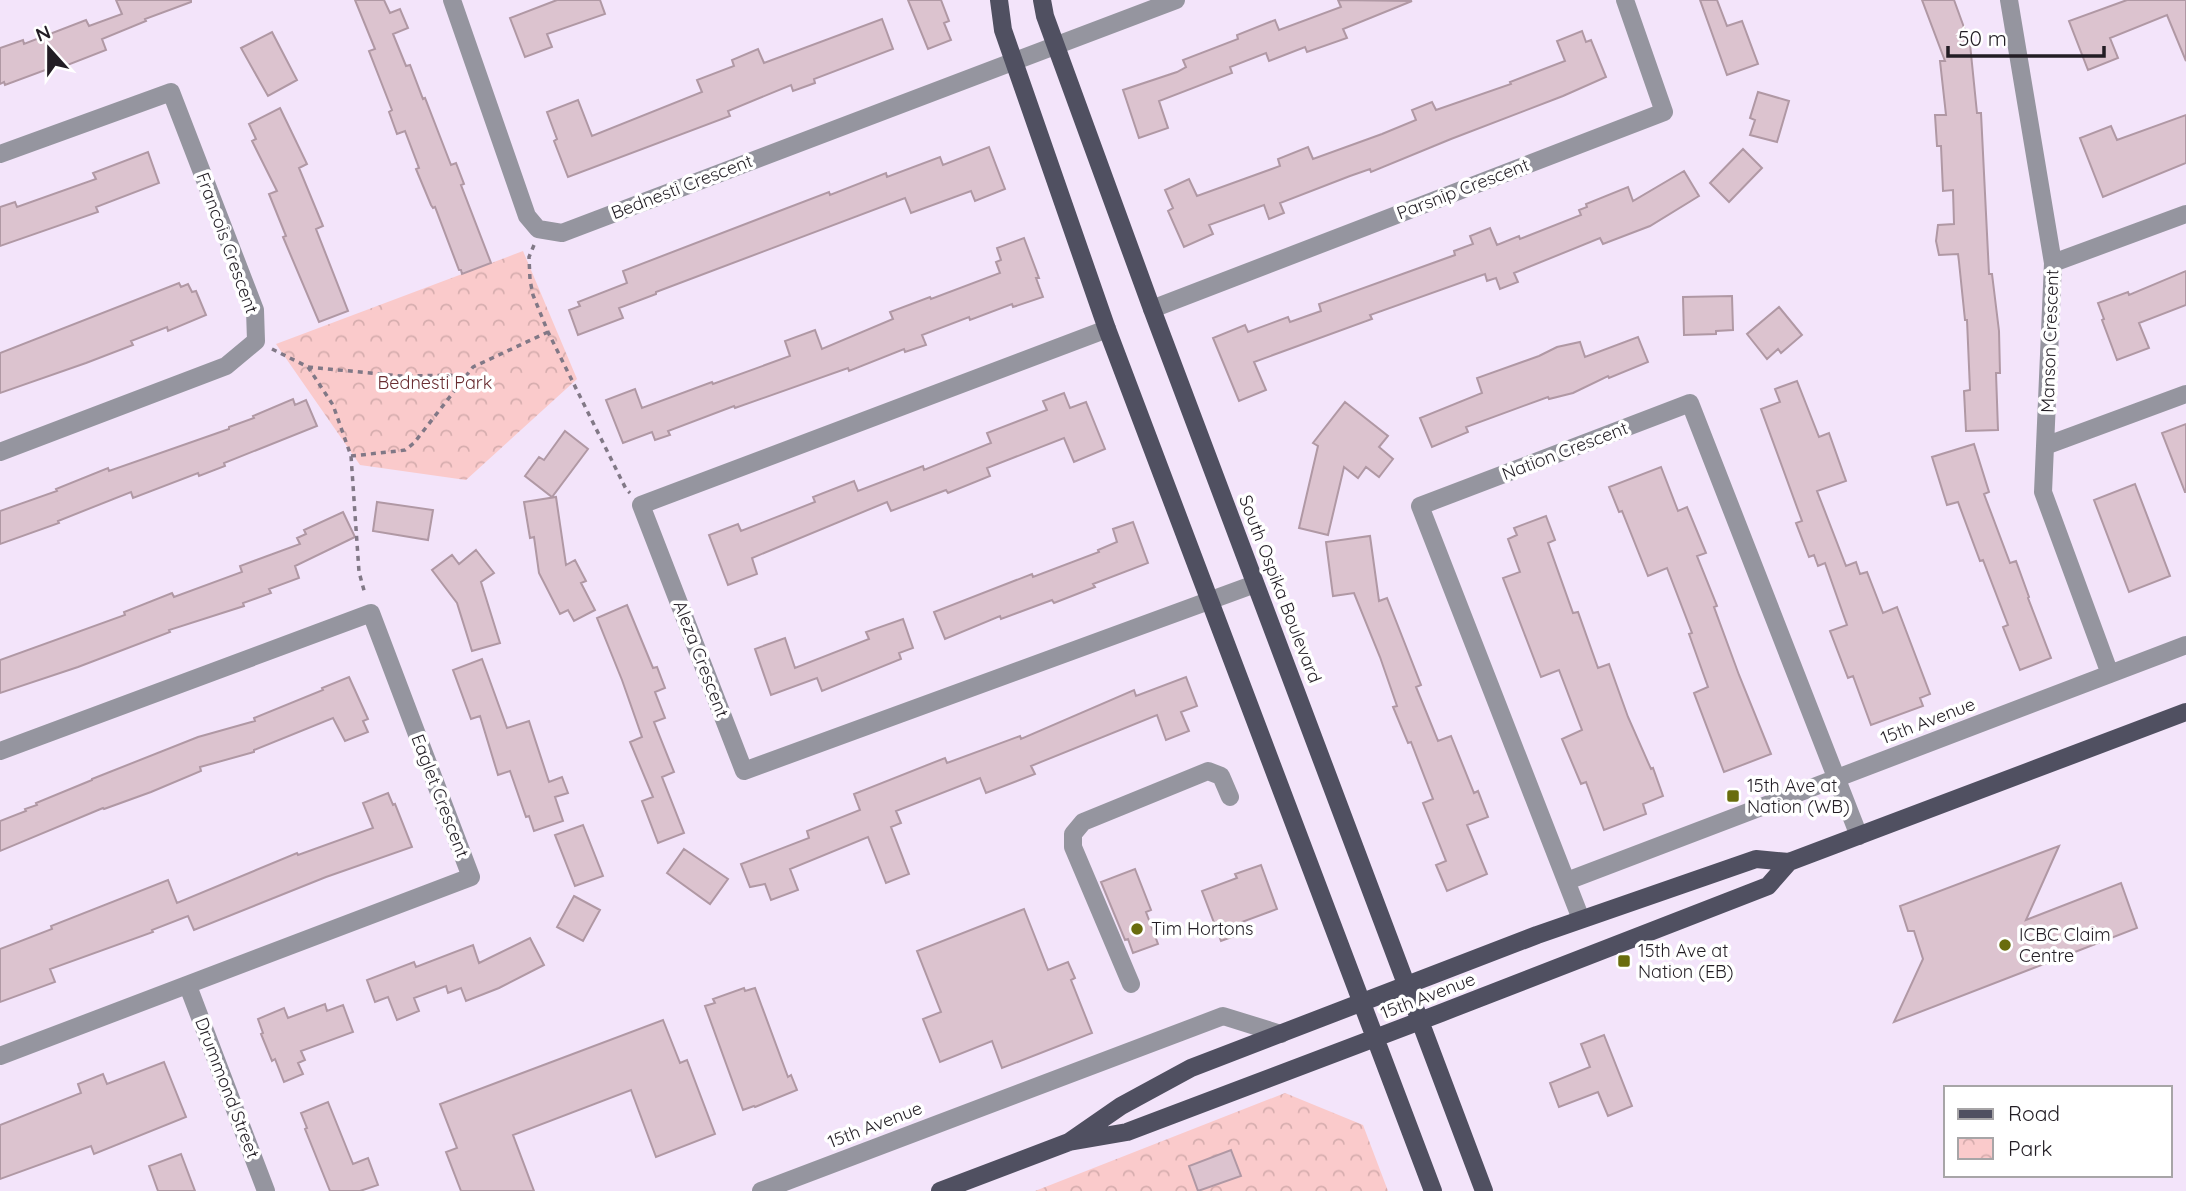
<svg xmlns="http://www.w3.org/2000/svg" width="2186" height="1191" viewBox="0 0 2186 1191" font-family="Quicksand,sans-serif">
<defs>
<pattern id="park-crowns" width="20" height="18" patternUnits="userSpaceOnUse" patternTransform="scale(1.75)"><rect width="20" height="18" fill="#facacb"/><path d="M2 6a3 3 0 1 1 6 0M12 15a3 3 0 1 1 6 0" fill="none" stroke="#d6adae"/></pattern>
</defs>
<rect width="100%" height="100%" fill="#f3e4fa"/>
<!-- park -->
<path fill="url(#park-crowns)" d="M523 251 577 379 466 480 360 465 276 344Z
M1285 1093 1363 1125 1388 1191H1035Z"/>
<!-- building -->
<path fill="#dcc3cf" stroke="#b098a4" stroke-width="2" d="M116 0H191V2L145 19 146 21 102 39 106 50 65 66 64 63 5 85 4 82 0 84V48L23 40 24 44 86 20 89 26 122 14Z
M355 0H384L390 13 400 9 408 28 393 34 406 66 410 65 423 99 425 98 451 165 456 163 464 184 461 185 491 263 462 274 461 270H459L435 207 433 208 431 205 416 169 419 168 405 131 397 134 389 112 392 110 369 51 375 49Z
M557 0H600L605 14 547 34 552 47 525 57 510 18Z
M908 0H941L949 21 944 23 951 40 928 49Z
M1338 0 1412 1 1343 29 1347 38 1307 52 1305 47 1269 61 1266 53 1230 67 1232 73 1159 101 1168 128 1139 138 1123 90 1177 72 1186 67 1183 60 1238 39 1237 35 1275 20 1279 30 1341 7Z
M1700 0H1717L1727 26 1742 21 1758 64 1727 75Z
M1922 0H1954L1970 44 1977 113H1981L1989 274H1992L1999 331 2000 373H1996L1998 430 1966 431 1964 391 1970 390 1967 320H1965L1959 262 1958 254 1939 255 1936 241 1938 225 1954 224 1953 190 1943 191 1941 146H1937L1935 115H1946L1940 61H1945Z
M2127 0H2186V61L2167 15 2110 38 2118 58 2088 70 2069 21Z
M882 19 893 49 814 79 815 83 793 91 791 85 728 111 730 116 568 177 554 141 557 139 547 112 578 100 592 136 702 92 697 80 734 66 732 60 758 49 764 63Z
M1582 31 1586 42 1591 40 1606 77 1563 96 1451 139 1371 172 1370 169 1350 176 1280 203 1284 213 1269 219 1264 205 1209 225 1213 234 1184 247 1168 211 1173 208 1165 190 1189 179 1197 196 1280 166 1278 159 1308 147 1313 159 1382 134 1416 120 1412 110 1432 102 1436 110 1511 84 1510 82 1565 61 1557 41Z
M272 32 297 80 268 96 241 48Z
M1758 92 1789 101 1777 142 1750 135 1755 120 1750 118Z
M280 108 307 164 299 168 323 226 316 229 348 311 319 322 283 237 286 236 269 194 277 191 252 141 256 139 249 124Z
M2186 115V163L2103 197 2080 138 2111 126 2117 140Z
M989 147 1005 189 975 201 971 191 911 213 905 198 656 292V294L619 308 623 318 578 335 569 310 580 306 578 302 627 283 623 271 829 192 830 195 886 173 887 177 940 157 943 165Z
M1743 149 1762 168 1729 202 1710 183Z
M148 152 159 183 96 207 98 212 0 246V207L15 202 17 207 96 179 93 173Z
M1684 171 1699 196 1650 226 1603 244 1600 238 1514 273 1518 282 1500 289 1496 278 1487 281 1485 274 1370 315 1372 319 1254 362 1266 390 1239 401 1213 338 1245 325 1248 332 1288 317 1290 322 1321 311 1319 304 1455 255 1454 251 1473 244 1470 236 1490 228 1497 245 1519 236 1520 239 1581 215 1579 210 1587 207 1586 204 1628 187 1633 201Z
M1024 238 1039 278H1036L1043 297 1013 307 1012 304 970 320 969 317 922 335 926 345 905 352 904 349 849 371 848 368 735 408 734 406 668 431 670 435 655 440 652 432 623 443 606 400 635 389 642 408 712 382 713 384 790 356 785 341 815 330 822 349 893 319 890 312 930 297 931 299 1000 273 996 262 1001 260 997 248Z
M2186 271V305L2139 323 2149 348 2117 360 2102 320 2104 319 2098 303 2128 292 2129 295Z
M179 283 181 287 188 284 192 292 196 291 206 315 168 331 167 327 131 341 133 345 86 363 0 393V353Z
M1732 296 1733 330 1716 331V334L1684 335 1683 297Z
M1779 307 1802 335 1781 353 1778 349 1767 359 1747 334Z
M1638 337 1648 362 1609 378 1608 376 1573 393 1549 399 1548 397 1466 427 1468 432 1432 447 1420 418 1482 393 1477 378 1539 356 1557 347 1580 342 1585 357Z
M1797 381 1819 437 1829 433 1846 481 1817 491 1846 566 1856 562 1860 574 1867 572 1883 613 1897 607 1930 694 1920 698 1923 706 1871 725 1853 676 1848 678 1830 631 1847 625 1825 563 1818 566 1814 555 1809 557 1796 523 1802 521 1761 409 1780 402 1775 389Z
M1064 393 1070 408 1086 402 1105 449 1074 462 1064 438 987 468 990 476 948 493 946 490 891 511 887 502 752 558 757 574 728 585 709 535 738 524 741 531 815 502 813 497 854 481 858 491 923 466 924 470 991 443 987 433 1047 410 1043 401Z
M293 399 295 405 306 400 317 426 224 463 225 466 199 476 198 473 133 498 131 492 58 521 59 523 0 544V511L57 491 56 489 108 468 109 471 229 429V427L254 418 253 416Z
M1345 402 1388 436 1379 447 1393 459 1379 477 1366 467 1358 478 1344 467 1328 535 1299 528 1318 446 1313 443Z
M2186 424V492H2185L2162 433Z
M565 431 588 449 552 497 525 476 539 457 544 460Z
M1974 444 1989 492 1984 494 2010 563 2016 561 2029 597 2028 598 2051 658 2020 670 2003 627 2008 625 1983 560 1980 561 1958 502 1947 505 1932 457Z
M1661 467 1678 511 1687 507 1706 553 1697 556 1717 606 1714 607 1739 675 1771 754 1724 772 1694 693 1708 687 1689 634 1692 633 1667 568 1648 576 1622 511 1619 512 1609 487Z
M2135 484 2170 576 2129 592 2094 500Z
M556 497 566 565 575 560 586 581 581 583 595 610 574 621 568 610 560 614 539 573 534 537 530 538 524 502Z
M377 502 433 510 428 540 373 531Z
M343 512 355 537 295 566 299 578 269 589 271 593 243 603 244 606 169 630 170 632 78 667 0 693V660L125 615 124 612 172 593 174 597 242 572 240 566 300 544 297 538 306 534 304 530Z
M1546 516 1555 540 1548 543 1573 613 1578 612 1598 668 1609 664 1628 717 1651 769 1653 768 1663 796 1643 804 1646 814 1604 830 1586 782 1581 784 1562 739 1582 730 1559 670 1541 677 1503 578 1520 572 1508 539 1517 535 1514 528Z
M1133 522 1148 563 1093 584 1095 587 1054 603 1052 600 1001 619 1000 616 945 639 934 612 1032 574 1033 577 1099 552 1098 550 1117 542 1113 529Z
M1370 536 1379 601 1387 598 1421 685 1416 687 1438 741 1451 736 1474 793 1478 791 1488 817 1467 825 1487 874 1447 891 1436 865 1446 861 1423 803 1433 799 1411 742 1408 743 1393 707 1397 706 1380 657 1354 593 1333 596 1326 542Z
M476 550 494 573 481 582 500 643 472 651 457 603 432 570 452 555 459 564Z
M627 605 653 668 657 667 665 688 655 692 665 718 654 722 674 772 662 777 684 833 658 843 642 801 653 797 630 742 642 737 622 680 597 618Z
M903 619 913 648 899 653 901 659 822 691 817 678 771 695 755 649 785 638 795 668 869 639 866 632Z
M482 659 507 728 529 721 549 782 562 777 568 793 555 797 563 821 534 831 529 816 526 817 510 771 498 775 480 716 471 719 453 670Z
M349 677 368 719 363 721 368 732 345 741 333 718 254 750V752L200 767 201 771 151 792 104 809 103 808 0 851V821L26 811 25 809 37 805 36 803 92 780V779L198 737 255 721 254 718 323 690 322 688Z
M1186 677 1197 706 1181 712 1189 731 1166 740 1157 715 1031 766 1035 774 986 793 980 778 896 811 901 823 891 827 909 874 886 883 868 837 790 869 798 890 771 900 765 884 750 887 741 864 809 838 807 831 860 810 854 794 945 758 947 763 1020 736 1021 739 1134 690 1136 696Z
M388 793 393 805 395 804 412 847 326 877 194 930 188 916 152 930 153 932 50 969 55 982 0 1002V949L52 929 51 926 168 880 177 903 297 853 298 855 373 828 363 803Z
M583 825 603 876 575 886 555 835Z
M2059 846 2026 920 2121 883 2137 928 1894 1022 1923 959 1914 931H1908L1900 906Z
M684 849 728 879 710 904 667 873Z
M1261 865 1277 909 1239 923 1243 933 1221 941 1202 891 1237 878 1235 874Z
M1135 869 1151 910 1146 912 1158 944 1133 953 1128 939 1125 940 1101 882Z
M574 896 600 910 583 941 557 927Z
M1024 909 1048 970 1068 962 1075 978 1071 980 1092 1033 1002 1068 992 1041 940 1062 923 1019 941 1012 917 951Z
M530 938 544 965 499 988 466 1001 461 988 448 993 446 986 414 998 419 1011 397 1020 388 997 375 1002 367 980 414 962 416 967 473 945 479 963Z
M744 988 745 991 755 988 788 1077 791 1075 797 1090 755 1107 754 1106 743 1110 705 1006 715 1003 713 999Z
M325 1004 327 1011 343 1005 353 1032 301 1051 305 1060 298 1063 303 1074 284 1082 275 1059 272 1061 261 1034 263 1033 258 1019 284 1008 288 1018Z
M663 1020 680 1063 687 1060 715 1134 656 1157 631 1090 513 1135 534 1191H461L446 1152 457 1148 440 1104Z
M1604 1035 1632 1106 1608 1116 1598 1092 1559 1107 1550 1083 1590 1067 1581 1044Z
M164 1062 186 1117 94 1154 91 1146 0 1179V1125L81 1093 78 1084 103 1074 107 1084Z
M328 1102 353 1164 368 1158 378 1185 360 1191H330L305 1129 307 1128 301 1113Z
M1231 1150 1241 1176 1198 1191 1189 1166Z
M181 1154 195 1191H158L149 1166Z"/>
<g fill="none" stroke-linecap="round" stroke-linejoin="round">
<!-- path -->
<path stroke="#817886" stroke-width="3.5" stroke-dasharray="5 5" stroke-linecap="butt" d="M534 245 529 257 530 280 533 295 548 332 626 489 630 493
M272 349 308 367 333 405 351 456 359 572 365 594
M308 367 401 376 463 375
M351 456 398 451 405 450 414 443 473 367 548 332"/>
<!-- minor -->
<path stroke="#95959f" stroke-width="18" d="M452 0 527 216 538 229 562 233 1176 0
M2009 0 2053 263 2043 492 2110 674
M0 154 171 92 255 310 256 341 226 366 0 452
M2053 263 2186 214
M1152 309 1664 112 1625 0
M1107 329 641 505 744 771 1255 584
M2045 446 2186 394
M0 751 371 613 471 877 0 1056
M1567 881 2186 645
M1581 919 1420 506 1690 403 1859 836
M1131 984 1073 847V834L1083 822 1208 771 1221 776 1230 797
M188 986 266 1191
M761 1191 1223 1016 1281 1034"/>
<!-- major -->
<path stroke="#505061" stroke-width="18" d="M999 0 1003 30 1107 329 1433 1191
M1042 0 1045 16 1152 309 1484 1191
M1069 1142 1121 1106 1191 1068 1537 935 1756 859 1789 862 2186 712
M940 1191 1069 1142 1127 1132 1441 1013 1768 886 1789 862"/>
</g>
<!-- markers -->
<g fill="#696c0d" stroke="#fff" stroke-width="2.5">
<rect x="1726" y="789" width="14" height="14" rx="3.5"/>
<circle cx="1137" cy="929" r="7"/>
<circle cx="2005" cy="945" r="7"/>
<rect x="1617" y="954" width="14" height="14" rx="3.5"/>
</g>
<g text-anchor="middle" stroke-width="7" stroke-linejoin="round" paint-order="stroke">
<!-- street labels -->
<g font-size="18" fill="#221d24" stroke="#fff">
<text transform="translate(682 187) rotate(-21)" y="6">Bednesti Crescent</text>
<text transform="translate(1463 189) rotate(-21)" y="6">Parsnip Crescent</text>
<text transform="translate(227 243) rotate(70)" y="6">Francois Crescent</text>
<text transform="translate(2050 341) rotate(-88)" y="6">Manson Crescent</text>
<text transform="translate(1565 451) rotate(-21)" y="6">Nation Crescent</text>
<text transform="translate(1280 589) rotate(69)" y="6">South Ospika Boulevard</text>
<text transform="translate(701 659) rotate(69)" y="6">Aleza Crescent</text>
<text transform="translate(1928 721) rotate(-21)" y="6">15th Avenue</text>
<text transform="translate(440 796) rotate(69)" y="6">Eaglet Crescent</text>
<text transform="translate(1428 996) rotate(-21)" y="6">15th Avenue</text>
<text transform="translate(227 1088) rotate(69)" y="6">Drummond Street</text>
<text transform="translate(875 1125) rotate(-21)" y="6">15th Avenue</text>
</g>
<!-- park labels -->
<g font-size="18" fill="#6a2e32" stroke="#fff">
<text x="435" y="389">Bednesti Park</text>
</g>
<!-- poi labels -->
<g font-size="18" fill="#221d24" stroke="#fff" text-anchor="start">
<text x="1747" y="792">15th Ave at<tspan x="1747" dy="21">Nation (WB)</tspan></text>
<text x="1151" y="935">Tim Hortons</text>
<text x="2019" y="941">ICBC Claim<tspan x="2019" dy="21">Centre</tspan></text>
<text x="1638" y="957">15th Ave at<tspan x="1638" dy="21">Nation (EB)</tspan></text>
</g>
</g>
<!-- legend -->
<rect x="1944" y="1086" width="228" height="91" fill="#ffffff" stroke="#a7a5a7" stroke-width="2"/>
<rect x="1958" y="1109" width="35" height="10" fill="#505061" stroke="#a7a5a7" stroke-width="2"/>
<text x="2008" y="1121" font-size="21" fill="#221d24">Road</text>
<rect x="1958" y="1138" width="35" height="21" fill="url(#park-crowns)" stroke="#a7a5a7" stroke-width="2"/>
<text x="2008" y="1156" font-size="21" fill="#221d24">Park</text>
<!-- north arrow -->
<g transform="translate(49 49) rotate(339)" stroke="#ffffff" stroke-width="5" paint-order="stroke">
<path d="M0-5L12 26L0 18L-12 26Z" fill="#221d24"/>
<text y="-10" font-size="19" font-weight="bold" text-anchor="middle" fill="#221d24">N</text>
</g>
<!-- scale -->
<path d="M1948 46v10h156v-10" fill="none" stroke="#221d24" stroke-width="3.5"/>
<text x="1958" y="46" font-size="21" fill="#221d24" stroke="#ffffff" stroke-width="5" paint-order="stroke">50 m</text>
</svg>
